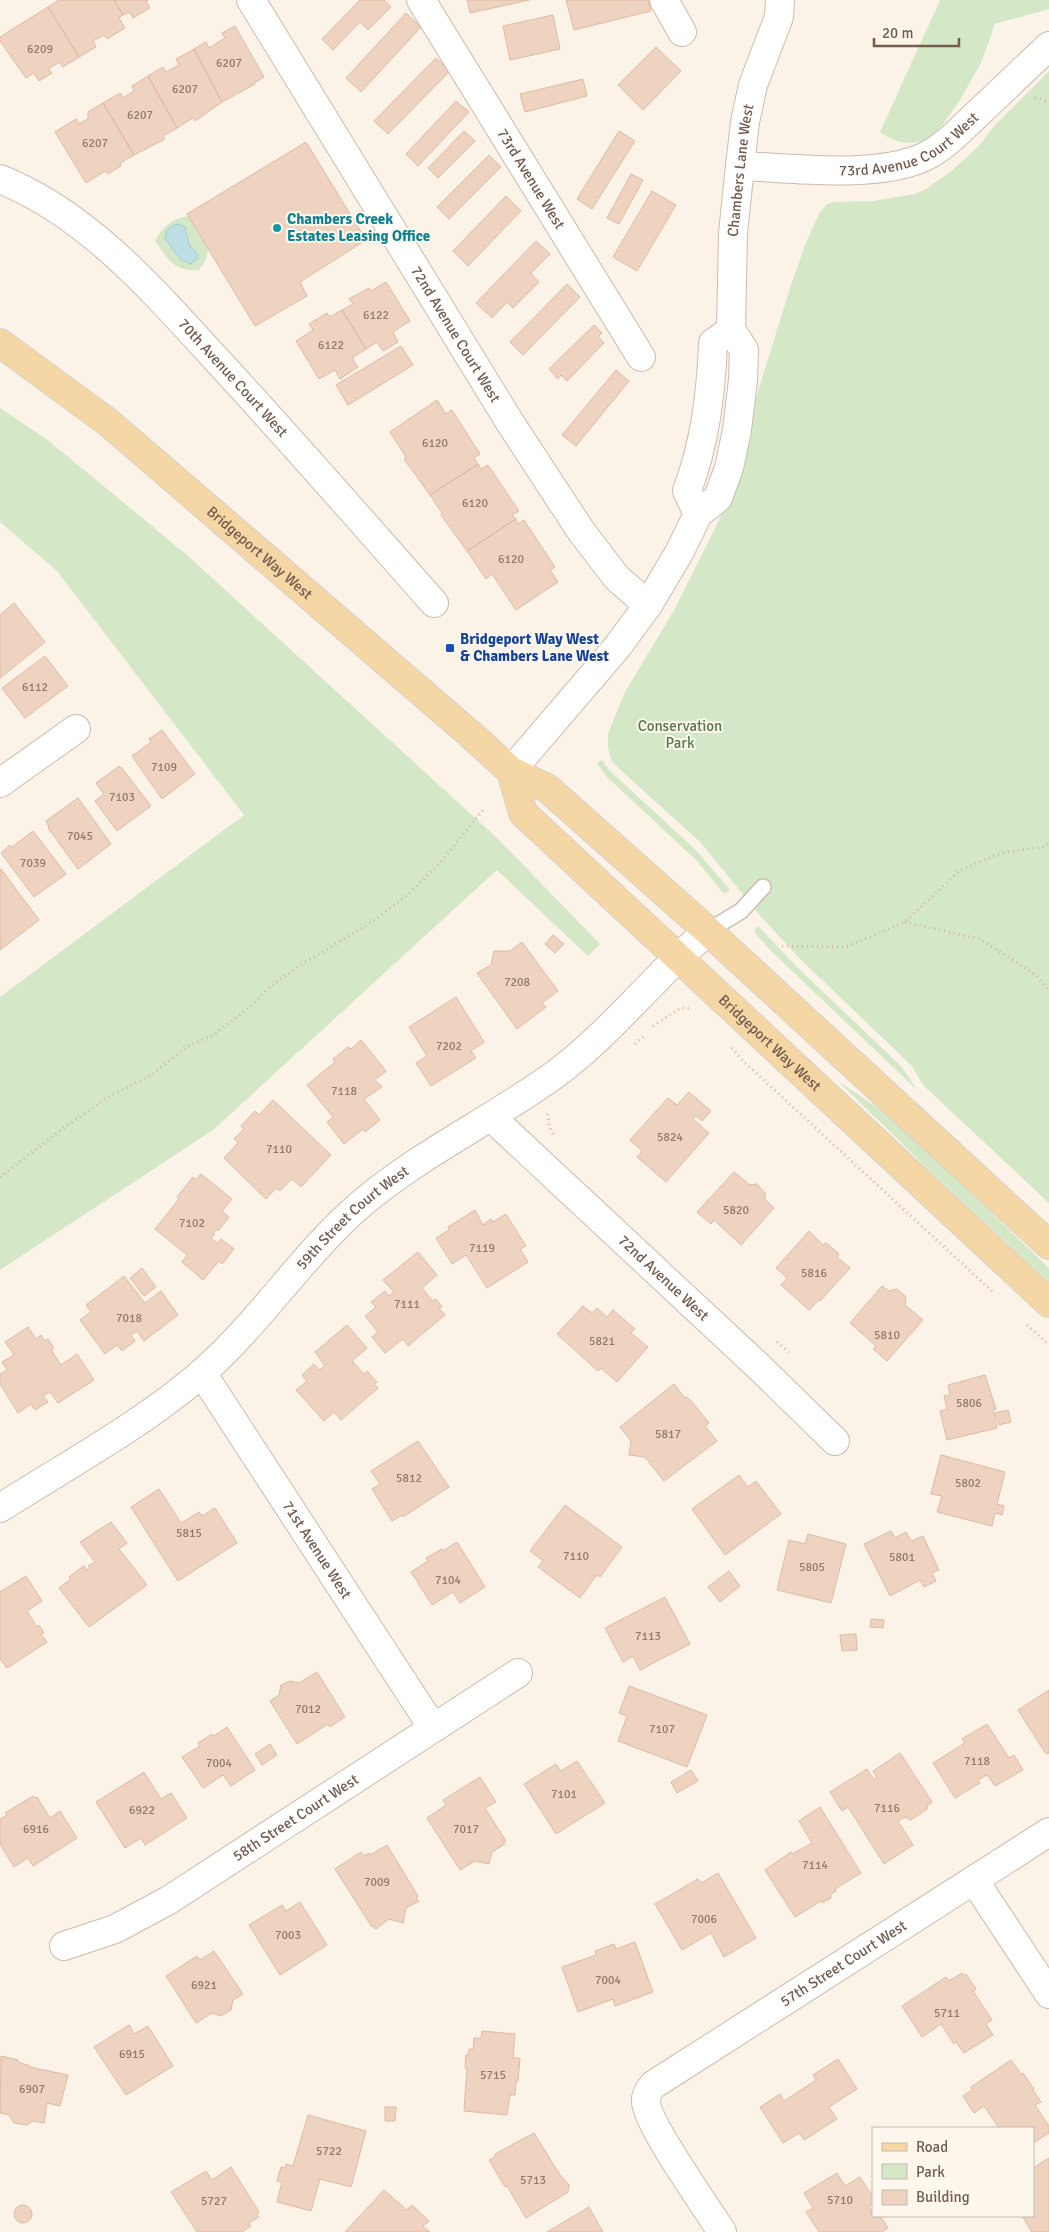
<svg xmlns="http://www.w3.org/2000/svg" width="1049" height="2232" viewBox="0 0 1049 2232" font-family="Signika,sans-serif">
<rect width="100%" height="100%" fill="#fbf3e7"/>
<!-- green -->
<path fill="#d4e8c7" d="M940 0H1049V9L995 24 981 63 960 100 932 140C912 144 897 145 880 132Z
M1049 71V1203L923 1085 911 1065 801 960 763 919 701 843 614 764 611 759 608 747V734L613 721 625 692 673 612 720 518 749 434 755 401 790 288 805 245 819 214 826 205 833 202 873 201 915 194 926 189 950 172 977 148 995 125Z
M188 216 208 249 206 259 199 270C174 272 168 259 155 241 162 227 172 219 188 216Z
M0 408 49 441 188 556 496 837 600 944 588 956 497 870 213 1130 0 1270V997L244 815 57 571 0 522Z
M602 760 610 771 695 849 730 890 724 894 697 861 607 777 597 763Z
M758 926 797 967 901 1066 917 1090 770 950 754 931Z
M838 1081 891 1117 1049 1268V1282L930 1171Z"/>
<!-- water -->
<path fill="#bddee3" stroke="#a4cdd4" d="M179 224 185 227 189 244 198 255 197 259 191 264 181 260 165 239C166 230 169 225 179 224Z"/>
<!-- building -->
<path fill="#eed3c1" stroke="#e0baa2" d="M59 0H114L123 15 119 18 125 28 107 39 104 35 93 41 96 47 79 57 48 7Z
M114 0H148L146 1 150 8 133 18 129 12 123 15Z
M360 0H384L391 7 368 30 360 22 333 50 322 39Z
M467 0H529L470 13Z
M566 0H648L651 11 574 30Z
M48 7 79 57 63 67 60 62 48 69 52 73 39 81 34 73 26 78 0 41V37Z
M406 13 421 27 361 92 346 78Z
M553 15 560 49 510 60 503 26Z
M235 26 264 77 254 83 255 84 222 102 194 49 206 42 209 48 225 38 222 33Z
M656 47 681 71 643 110 618 85Z
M194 49 222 102 195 121 193 118 177 128 148 76 163 67 166 72 179 65 176 59Z
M436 58 450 71 388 134 374 121Z
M148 76 177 128 163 136 165 139 134 155 103 103 120 93 123 98 134 91 132 86Z
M583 79 587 96 525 112 520 94Z
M456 101 469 112 418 166 406 154Z
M103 103 134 155 120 163 121 166 108 174 105 171 86 183 55 132 76 119 79 124 88 119V112Z
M464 131 475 141 438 178 428 168Z
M619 131 635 141 592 209 577 199Z
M306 142 366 240 300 282 307 296 255 326 187 214Z
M489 155 501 167 449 219 437 207Z
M631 174 643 180 619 224 607 218Z
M652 191 676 205 637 271 613 257Z
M506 196 521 211 468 266 453 251Z
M536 241 550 254 531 273 539 282 513 308 507 302 492 318 476 303Z
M386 282 410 321 393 332 398 342 383 351 377 342 366 349 342 310 353 304 349 299 369 288 371 291Z
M567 284 580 297 523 355 510 342Z
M342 310 366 349 352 358 358 367 340 379 335 370 319 379 296 341 313 330 309 324 327 313 330 317Z
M594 325 602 333 598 337 604 343 567 381 561 375 558 379 549 369Z
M401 346 413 365 348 405 336 385Z
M616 370 629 381 576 446 562 435Z
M437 400 446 414 452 410 480 454 474 458 478 464 430 495 404 459 406 457 390 432Z
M478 464 481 469 488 465 519 511 512 515 516 519 467 551 441 515 442 513 430 495Z
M516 519 518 524 524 520 555 567 550 570 558 582 516 610 492 574 486 579 467 551Z
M14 603 45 642 0 678V615Z
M45 656 68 686 25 718 2 688Z
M162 730 195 774 162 799 132 756 151 742 149 739Z
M119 766 120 768 121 767 151 806 117 831 95 801 104 794 96 783Z
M78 798 111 844 78 869 48 828 49 827 46 821Z
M33 831 66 874 34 897 1 853 10 845 12 847Z
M1 869 39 920 0 950V870Z
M553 935 564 944 555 953 545 944Z
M522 942 558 991 542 1003 546 1007 517 1029 477 973 491 965 494 951H510Z
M456 997 484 1042 471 1051 476 1058 431 1086 416 1063 427 1056 409 1027Z
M361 1040 386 1071 375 1080 382 1087 364 1099 380 1120 365 1132 363 1129 344 1144 327 1122 333 1117 307 1085 335 1062 333 1059 348 1047 351 1049Z
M689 1092 711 1111 702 1121 696 1116 693 1119 709 1133 666 1182 637 1157 642 1151 630 1140 668 1098 677 1105Z
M273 1100 331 1155 301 1187 292 1179 280 1191 276 1188 266 1199 224 1158 238 1143 234 1139 244 1129 241 1126 255 1111 259 1115Z
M734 1172 750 1185 757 1184 765 1193V1199L774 1208 741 1245 714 1220 711 1224 697 1212Z
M201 1174 232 1199 222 1211 229 1217 218 1231 216 1229 213 1233 215 1234 211 1238 217 1243 221 1239 234 1249 222 1264 219 1261 203 1280 182 1262 187 1255 155 1229 179 1199 177 1197 193 1177 196 1180Z
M475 1210 483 1225 491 1219 493 1222 506 1214 526 1246 520 1249 528 1262 487 1288 466 1255 452 1264 436 1238 449 1230 448 1227Z
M809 1231 823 1245 826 1243 839 1254 837 1257 850 1268 820 1301 819 1300 809 1310 781 1285 787 1278 776 1268Z
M418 1252 437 1275 422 1288 433 1301 436 1299 442 1307 439 1308 445 1315 408 1346 403 1339 385 1353 372 1337 378 1332 365 1316 376 1307 371 1302 385 1291 389 1296 394 1292 383 1280Z
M142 1268 156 1287 144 1296 130 1278Z
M124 1276 145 1303 161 1291 178 1315 144 1341 137 1331 131 1335 135 1341 122 1351 117 1345 105 1354 80 1320 91 1312 86 1305Z
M882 1286 889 1291 897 1289 906 1297 905 1305 923 1320 887 1361 873 1349 876 1346 850 1323Z
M583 1306 592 1313 597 1308 607 1317 613 1310 635 1329 631 1333 648 1347 617 1382 601 1368 598 1371 557 1334Z
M347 1325 367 1348 352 1361 364 1374 367 1371 377 1382 374 1385 378 1388 341 1420 334 1412 324 1421 296 1390 307 1381 302 1375 314 1364 319 1370 325 1366 315 1352Z
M28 1327 36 1339 41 1335 45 1341 48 1339 54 1348 51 1350 61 1365 77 1354 94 1380 58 1403 50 1392 43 1396 48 1402 35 1410 31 1404 18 1413 0 1384V1374L7 1370 2 1362 14 1355 5 1342Z
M985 1375 996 1409 993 1410 997 1428 947 1440 940 1411 947 1409 944 1396 950 1395 948 1385Z
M674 1384 685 1398 687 1397 692 1402 709 1423 705 1426 717 1441 664 1481 645 1457 629 1455 631 1441 620 1427Z
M1008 1410 1011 1422 999 1425 995 1413Z
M418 1441 449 1487 403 1517 402 1515 392 1521 372 1489 380 1484 371 1471Z
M941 1455 1005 1472 997 1504 1004 1506 1002 1515 995 1513 992 1526 937 1512 942 1496 931 1494Z
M739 1475 748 1487 756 1481 781 1514 725 1555 692 1509Z
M159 1489 181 1523 199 1512 202 1516 215 1508 237 1543 178 1581 131 1507Z
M565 1505 622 1547 600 1577 597 1575 580 1598 538 1567 543 1561 530 1551Z
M111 1522 127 1543 119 1549 147 1585 89 1627 59 1588 71 1579 69 1577 84 1566 87 1570 90 1568 88 1566 95 1562 80 1542Z
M891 1531 895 1538 906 1532 911 1541 923 1536 939 1570 932 1573 936 1581 924 1587 920 1580 890 1596 864 1544Z
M808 1534 846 1544 831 1603 777 1590 789 1540 805 1544Z
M457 1542 485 1587 460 1603 453 1592 432 1605 411 1572 428 1561 426 1558 442 1549 443 1551Z
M729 1571 740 1586 720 1602 708 1587Z
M26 1576 42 1601 27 1611 37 1627 39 1625 44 1633 41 1634 47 1642 7 1668 0 1659V1592Z
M665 1597 690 1644 640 1670 633 1656 623 1662 605 1628Z
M871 1619 884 1620 883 1628 870 1627Z
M856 1634 857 1650 842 1651 840 1635Z
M317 1672 345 1717 330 1727 328 1724 297 1744 270 1701 279 1695 281 1685 290 1681 299 1683Z
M629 1686 707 1715 687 1767 618 1741 627 1716 619 1713Z
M1049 1690V1753L1046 1754 1018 1710Z
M987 1724 1009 1758 1014 1755 1023 1770 995 1786 987 1775 978 1780 980 1783 955 1798 933 1763 965 1743 962 1739Z
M227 1727 255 1770 231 1786 223 1775 203 1788 182 1757 200 1746 198 1743 212 1734 214 1736Z
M270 1744 277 1755 262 1765 255 1754Z
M900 1753 932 1802 927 1806V1809L911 1820 905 1817 898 1821 913 1845 884 1864 848 1807 842 1811 830 1792 867 1769 874 1780 877 1778 873 1771Z
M577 1761 605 1803 556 1834 524 1784 556 1764 561 1771Z
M691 1770 698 1781 677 1793 671 1782Z
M144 1772 161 1799 171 1793 187 1818 145 1845 141 1838 125 1848 96 1802Z
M480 1777 496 1802 485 1808 506 1841 503 1842 505 1844 492 1852 489 1864 475 1861 460 1870 427 1818 446 1805 443 1800Z
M33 1796 35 1798 37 1797 50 1818 60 1811 77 1838 33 1866 28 1858 14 1867 0 1844V1819L7 1815 5 1813Z
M820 1807 861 1873 835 1889 836 1891 830 1895 831 1898 822 1903 821 1901 795 1917 765 1870 791 1852 792 1854 812 1843 799 1821Z
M387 1845 418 1896 416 1898 419 1901 406 1908 403 1923 389 1919 376 1929 374 1926 372 1927 335 1869 361 1852 363 1856 369 1853 370 1855Z
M718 1873 756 1938 724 1957 711 1933 682 1950 655 1904 698 1879 701 1883Z
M300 1902 327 1945 280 1975 249 1925 282 1905 286 1911Z
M635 1942 653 1992 615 2006 613 1999 578 2012 562 1967 596 1955 595 1951 614 1944 616 1949Z
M214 1951 243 1994 233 2000 231 2010 221 2016 212 2013 196 2023 166 1976 197 1956 200 1960Z
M962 1973 964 1976 966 1974 976 1989 973 1991 992 2020 986 2024 993 2035 964 2053 956 2042 954 2044 941 2024 922 2037 902 2006 946 1977 949 1981Z
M129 2025 134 2034 148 2026 173 2066 126 2095 94 2047Z
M482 2031 515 2034 513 2058H520L518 2081H516L515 2095H510L507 2115 464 2111 467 2068H465L466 2055H468L469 2049H473L474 2038H481Z
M1 2056 18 2060V2062L30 2066V2067L68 2075 60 2106 47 2103 44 2123 33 2121 27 2125 14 2123 9 2115 0 2113Z
M838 2059 857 2089 829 2107 837 2119 804 2140 799 2133 783 2143 760 2107 780 2094 784 2101 816 2080 813 2075Z
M1011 2060 1021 2074 1023 2073 1034 2089 1033 2090 1041 2102 1035 2105 1049 2126V2133L1033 2143V2128H999L984 2106 974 2113 963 2096 972 2090 971 2087Z
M385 2107H396L395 2121H385Z
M308 2115 366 2131 351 2187 320 2179 311 2211 277 2202 282 2182 277 2181 281 2167 285 2168 286 2164 293 2166Z
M534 2133 560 2175 569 2185 568 2192 526 2218 507 2186 505 2187 489 2160 496 2156 495 2154Z
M1049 2158V2232H1032L1022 2216H1033V2168Z
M231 2167 259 2212 257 2214 259 2217 249 2223 251 2226 242 2232H197L171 2192 206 2171 212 2180Z
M837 2173 845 2186 860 2177 873 2197V2204L869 2206 873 2216H880L888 2228 882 2232H819L806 2212 813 2208 804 2193Z
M384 2190 407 2210 412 2205 429 2221 423 2226 430 2232H345Z
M14 2214a9 9 0 1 1 18 0a9 9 0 1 1-18 0Z
M589 2207 603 2232H547Z"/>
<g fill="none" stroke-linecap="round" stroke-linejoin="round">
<defs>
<path id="lane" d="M708 931 741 911 763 887"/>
<g id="street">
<path id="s1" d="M251 0 509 421 581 531 617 578 648 605"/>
<path id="s2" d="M421 0 641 357"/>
<path d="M664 0 682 32"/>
<path id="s3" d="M740 166C793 168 876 179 924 157 935 152 944 145 953 137L1049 46"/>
<path id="s4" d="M0 179C94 217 160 299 227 371 297 447 365 525 434 603"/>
<path d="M0 783 76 729"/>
<path id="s5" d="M491 1117 757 1365 835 1441"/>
<path id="s6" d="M202 1373 433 1728"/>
<path id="s7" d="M0 1508C66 1466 145 1423 203 1372 261 1321 303 1254 361 1204 421 1153 494 1119 557 1073 592 1047 620 1016 651 985 669 966 688 948 708 931"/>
<path d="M974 1880 1049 1994"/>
<path id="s8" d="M64 1946 115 1929 169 1900 518 1673"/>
<path id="s9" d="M722 2232C707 2208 647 2124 646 2102 645 2096 649 2090 653 2085L1049 1832"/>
</g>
<g id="secondary">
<path d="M698 514 687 491C705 443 711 394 713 343L731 330"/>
<path id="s10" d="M511 771 618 646 648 605 679 553 698 514 718 498 729 468 737 430 743 380 744 350 731 330 733 233 740 166 745 122 753 85 779 17 780 0"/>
</g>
<g id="primary">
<path id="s11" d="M0 343 109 423 470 734 511 771 547 788 708 931 1049 1245"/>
<path id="s12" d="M511 771 523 813 1049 1303"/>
</g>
</defs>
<!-- lane casing -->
<use href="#lane" stroke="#ccbbae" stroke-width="18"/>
<!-- street casing -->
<use href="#street" stroke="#ccbbae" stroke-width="30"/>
<!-- secondary casing -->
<use href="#secondary" stroke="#cfbbac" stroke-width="30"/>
<!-- primary casing -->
<use href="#primary" stroke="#d8d1cd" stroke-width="30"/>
<!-- path -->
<path stroke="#d3b6a4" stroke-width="3" stroke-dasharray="1 4" stroke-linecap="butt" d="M1035 98 1049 101
M905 922 980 939 1036 975 1049 991
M782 946 846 947 905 922 959 871 1001 853 1042 847 1049 844
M653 1026 681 1008 691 1009
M635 1044 645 1034
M732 1048 743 1061 992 1291
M548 1114 549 1126 554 1136
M0 1177 65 1127 110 1096 153 1074 186 1047 215 1034 250 1007 272 985 304 963 369 924 406 896 438 865 484 809
M1027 1325 1049 1345
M777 1342 789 1352"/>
<!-- lane -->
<use href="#lane" stroke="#fff" stroke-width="15"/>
<!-- street -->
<use href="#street" stroke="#fff" stroke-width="28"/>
<!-- secondary -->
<use href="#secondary" stroke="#fff" stroke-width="28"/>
<!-- primary -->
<use href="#primary" stroke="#f4d7a5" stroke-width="28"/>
</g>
<!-- markers -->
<circle fill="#0f9aa8" stroke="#fef7ed" stroke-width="2" cx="277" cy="228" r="5"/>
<rect fill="#1a4fb4" stroke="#fef7ed" stroke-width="2" x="445" y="643" width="10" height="10" rx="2.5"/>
<g text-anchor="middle" stroke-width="4" stroke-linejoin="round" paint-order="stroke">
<!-- number labels -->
<g font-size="12" fill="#92796a">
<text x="40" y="53">6209</text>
<text x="229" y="67">6207</text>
<text x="185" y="93">6207</text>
<text x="140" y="119">6207</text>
<text x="95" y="147">6207</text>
<text x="376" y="319">6122</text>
<text x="331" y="349">6122</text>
<text x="435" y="447">6120</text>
<text x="475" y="507">6120</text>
<text x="511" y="563">6120</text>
<text x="35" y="691">6112</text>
<text x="164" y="771">7109</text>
<text x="122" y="801">7103</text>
<text x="80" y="840">7045</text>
<text x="33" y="867">7039</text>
<text x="517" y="986">7208</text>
<text x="449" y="1050">7202</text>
<text x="344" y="1095">7118</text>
<text x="670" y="1141">5824</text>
<text x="279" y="1153">7110</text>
<text x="736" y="1214">5820</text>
<text x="192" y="1227">7102</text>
<text x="482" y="1252">7119</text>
<text x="814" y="1277">5816</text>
<text x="407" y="1308">7111</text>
<text x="129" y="1322">7018</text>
<text x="887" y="1339">5810</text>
<text x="602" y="1345">5821</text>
<text x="969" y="1407">5806</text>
<text x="668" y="1438">5817</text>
<text x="409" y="1482">5812</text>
<text x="968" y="1487">5802</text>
<text x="189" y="1537">5815</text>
<text x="576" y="1560">7110</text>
<text x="902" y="1561">5801</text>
<text x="812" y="1571">5805</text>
<text x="448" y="1584">7104</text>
<text x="648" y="1640">7113</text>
<text x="308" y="1713">7012</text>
<text x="662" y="1733">7107</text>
<text x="977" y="1765">7118</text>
<text x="219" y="1767">7004</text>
<text x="564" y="1798">7101</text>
<text x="887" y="1812">7116</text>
<text x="142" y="1814">6922</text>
<text x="36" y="1833">6916</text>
<text x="466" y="1833">7017</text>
<text x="815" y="1869">7114</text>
<text x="377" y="1886">7009</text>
<text x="704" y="1923">7006</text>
<text x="288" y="1939">7003</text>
<text x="608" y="1984">7004</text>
<text x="204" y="1989">6921</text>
<text x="947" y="2017">5711</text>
<text x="132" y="2058">6915</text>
<text x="493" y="2079">5715</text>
<text x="32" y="2093">6907</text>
<text x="329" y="2155">5722</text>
<text x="533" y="2184">5713</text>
<text x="840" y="2204">5710</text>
<text x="214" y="2205">5727</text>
</g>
<!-- street labels -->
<g font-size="15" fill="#735b4d" stroke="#fef7ed">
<text dy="5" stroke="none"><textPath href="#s3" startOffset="176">73rd Avenue Court West</textPath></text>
<text dy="5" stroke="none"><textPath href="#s10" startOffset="680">Chambers Lane West</textPath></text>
<text dy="5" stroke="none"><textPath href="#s2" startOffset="210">73rd Avenue West</textPath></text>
<text dy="5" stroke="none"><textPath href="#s1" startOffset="392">72nd Avenue Court West</textPath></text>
<text dy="5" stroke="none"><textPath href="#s4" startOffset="309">70th Avenue Court West</textPath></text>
<text dy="5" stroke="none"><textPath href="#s11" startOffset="334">Bridgeport Way West</textPath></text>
<text dy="5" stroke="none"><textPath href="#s12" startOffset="381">Bridgeport Way West</textPath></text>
<text dy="5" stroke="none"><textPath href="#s7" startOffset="460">59th Street Court West</textPath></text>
<text dy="5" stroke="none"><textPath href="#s5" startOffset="236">72nd Avenue West</textPath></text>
<text dy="5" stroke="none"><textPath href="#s6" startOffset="211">71st Avenue West</textPath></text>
<text dy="5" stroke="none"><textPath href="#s8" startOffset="266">58th Street Court West</textPath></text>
<text dy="5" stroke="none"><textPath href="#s9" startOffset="396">57th Street Court West</textPath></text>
</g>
<!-- culture labels -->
<g font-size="15" font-weight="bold" fill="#0d838f" stroke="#fef7ed" text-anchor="start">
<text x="287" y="224">Chambers Creek<tspan x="287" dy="17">Estates Leasing Office</tspan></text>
</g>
<!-- transit labels -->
<g font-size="15" font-weight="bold" fill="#164399" stroke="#fef7ed" text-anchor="start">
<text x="460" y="644">Bridgeport Way West<tspan x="460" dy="17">&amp; Chambers Lane West</tspan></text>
</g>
<!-- park labels -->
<g font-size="15" fill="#547846" stroke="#fef7ed">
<text x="680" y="731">Conservation<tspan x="680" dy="17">Park</tspan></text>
</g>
</g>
<!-- legend -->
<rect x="872" y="2127" width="162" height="90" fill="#fef7ed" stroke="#c6b9ad"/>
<rect x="882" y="2143" width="25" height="8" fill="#f4d7a5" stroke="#c6b9ad"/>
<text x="916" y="2152" font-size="15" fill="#735b4d">Road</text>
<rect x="882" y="2164" width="25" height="15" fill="#d4e8c7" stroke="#c6b9ad"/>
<text x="916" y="2177" font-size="15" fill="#735b4d">Park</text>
<rect x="882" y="2190" width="25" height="15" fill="#eed3c1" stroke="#c6b9ad"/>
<text x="916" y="2202" font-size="15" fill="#735b4d">Building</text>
<!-- scale -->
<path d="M874 38v8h85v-8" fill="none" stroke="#735b4d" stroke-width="2.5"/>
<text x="882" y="38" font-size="15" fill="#735b4d" stroke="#fef7ed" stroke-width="4" paint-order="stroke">20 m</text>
</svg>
